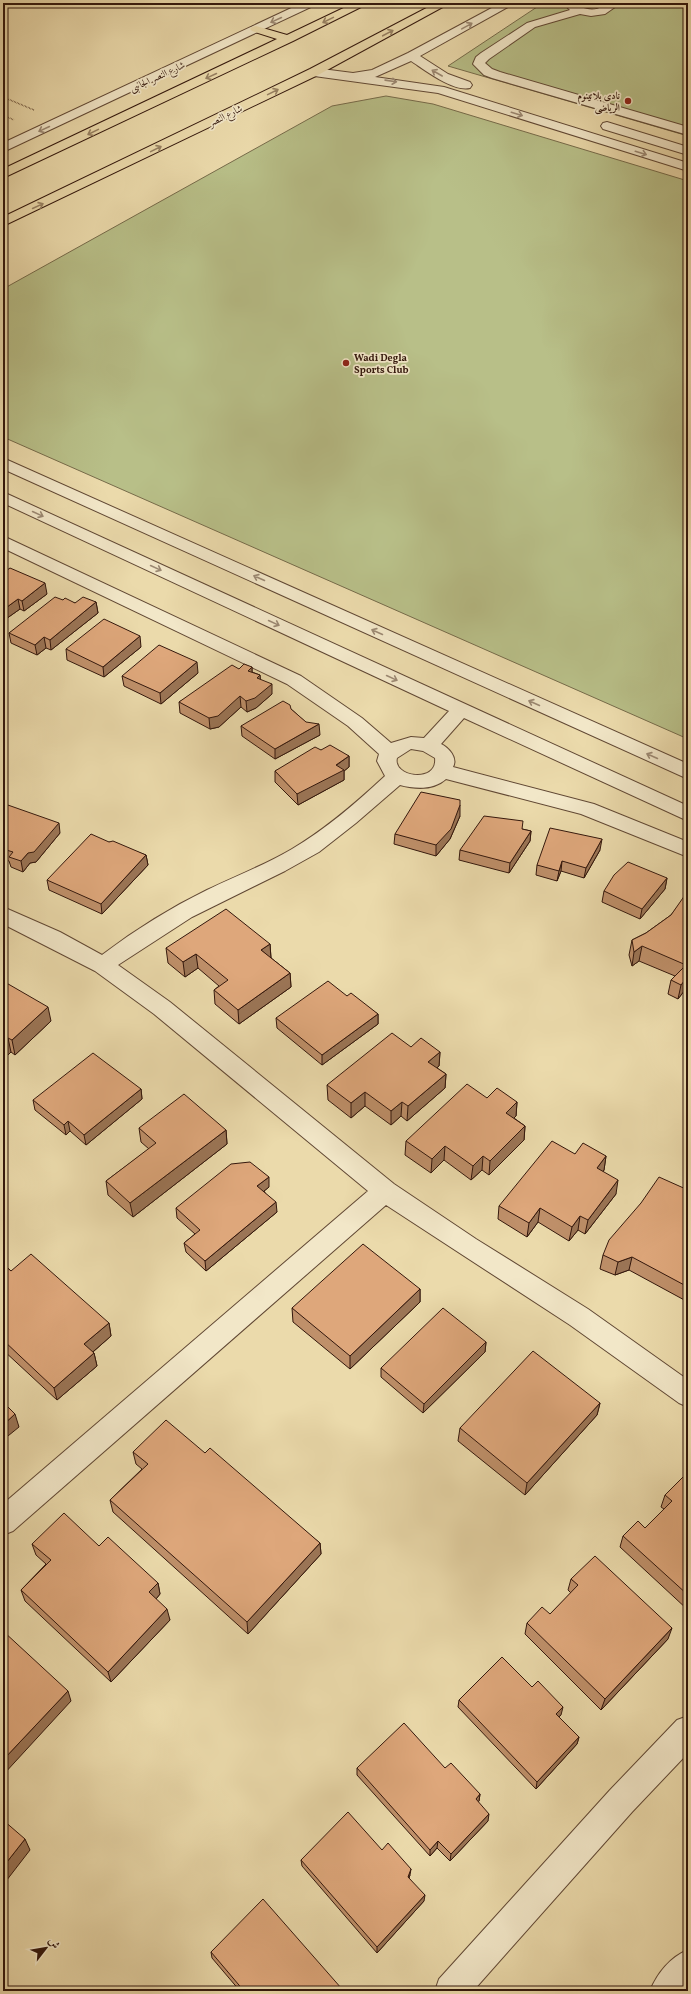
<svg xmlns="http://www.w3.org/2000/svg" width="691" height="1994" viewBox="0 0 691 1994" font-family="Vollkorn,Amiri,serif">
<rect width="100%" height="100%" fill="#ebdaab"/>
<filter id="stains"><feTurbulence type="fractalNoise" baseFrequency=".005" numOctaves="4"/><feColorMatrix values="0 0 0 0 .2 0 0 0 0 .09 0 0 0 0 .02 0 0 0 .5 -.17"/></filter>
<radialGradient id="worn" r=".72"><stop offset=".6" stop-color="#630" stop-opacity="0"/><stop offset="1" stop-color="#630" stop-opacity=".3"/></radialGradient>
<!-- green -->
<path fill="#b8bf88" stroke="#766b4a" d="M543 3H688V136L448 66Z
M386 96 433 104 688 181V739L3 437V289L332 106Z"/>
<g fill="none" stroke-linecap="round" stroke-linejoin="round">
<defs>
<path id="minor" d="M3 3H12L3 7Z
M302 3H317L315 5 3 152V143Z
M501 3H515L420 56 448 74 470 82 472 85 470 88C453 92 425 70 411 61L375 77 444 87 688 163V171L438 93 314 76 308 72 314 68 353 73 372 70 408 53Z
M568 3H580L581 7C588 10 596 11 603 6L601 3H613L615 7 605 14 591 16 580 14 535 27 489 59 485 63 492 69 500 72 688 127V135L492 78 484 75 473 64 476 57 481 53 527 23 570 10 567 7Z
M607 122 688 147V155L603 129 601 126 603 123Z
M3 458 688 764V779L3 469Z
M3 492 688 806V821L464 718 441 744C449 748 458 758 453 767L594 804 688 842V857L581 814 446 779C434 790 415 789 400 785L356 823 319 852 285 871 192 917 118 965 170 1002 394 1184 476 1239 588 1309 688 1380V1407L679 1403 570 1325 386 1205 13 1531 3 1535V1504L368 1191 154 1014 95 971 3 924V907L60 932 102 955C135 930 170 908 207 890 236 876 265 865 292 849 326 829 356 803 385 776L377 761 379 754 348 726 287 684 3 548V536L301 676 362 718 391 743 411 737 424 738 449 711 3 503ZM411 749 423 751 435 758C438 784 392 777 397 758Z
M688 1716V1753L632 1812 473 1991H435L439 1979 610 1790 677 1720Z
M688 1950V1991H650C657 1974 670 1957 688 1950Z"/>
<path id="major" d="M354 3H369L293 41 3 178V169L277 39 252 31 250 29 252 27 256 26 287 35Z
M436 3H450L318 75 3 226V217L310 69Z"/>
</defs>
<!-- minor casing -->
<use href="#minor" stroke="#614834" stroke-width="2"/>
<!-- major casing -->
<use href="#major" stroke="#33170c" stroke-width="2"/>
<!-- path -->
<path stroke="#33170c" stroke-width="1.5" stroke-dasharray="0.5 1" stroke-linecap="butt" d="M3 97 34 110
M3 115 14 120"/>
<!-- minor -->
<use href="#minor" fill="#f2e7c8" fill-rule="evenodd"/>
<!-- major -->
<use href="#major" fill="#ebdaab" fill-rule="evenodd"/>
</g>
<!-- wall -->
<path fill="#bf906a" stroke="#33170c" d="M3 573 47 594 24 611 20 609 3 621Z
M63 600 75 603 96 602 98 613 51 650 46 648 37 655 11 643 9 633Z
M141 647 104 677 67 660 66 649Z
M252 667V672L260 675V679L272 694 256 708 247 712 241 707 219 727 210 729 180 713 179 702 239 669Z
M198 673 161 704 124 686 122 676Z
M291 709 320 735 275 759 242 736 241 726Z
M321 750 349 756V767L344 771V780L298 805 275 782V771Z
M3 806 60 833 36 862 30 863 23 872 11 867 9 861 3 858Z
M460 816 450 839 436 856 394 844 395 834Z
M522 829 531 831 530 841 509 873 459 860 460 850Z
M109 842 146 855 148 865 102 914 49 890 47 880Z
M600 850 584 878 561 871 557 881 536 875 537 865Z
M667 878 665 889 640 919 602 902 604 891Z
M688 893V986L678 999 668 994 671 980 675 976 639 961 632 966 629 955 632 940 646 933 671 915Z
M270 944 271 958 290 973 291 987 239 1024 215 1004 214 990 219 986 198 968 185 977 168 963 166 948Z
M3 981 51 1021 15 1055 11 1052 3 1060Z
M347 996 378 1014V1024L322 1065 277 1028 276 1018Z
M411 1047 440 1052 439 1066 437 1068 446 1074 445 1088 407 1121 401 1116 391 1125 365 1106 351 1118 328 1100 327 1085Z
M141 1089 142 1099 86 1145 70 1131 66 1135 35 1110 33 1100Z
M487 1098 517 1102 516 1116 514 1118 525 1126 524 1140 489 1175 482 1170 471 1180 444 1160 431 1173 405 1155 406 1141Z
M139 1128 226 1130 227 1144 133 1217 108 1195 106 1181 149 1149 141 1142Z
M575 1154 606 1156 604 1170 603 1172 616 1194 585 1234 578 1230 569 1241 538 1222 527 1237 498 1219 499 1206Z
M269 1187 264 1191 277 1212 206 1271 186 1252 184 1243 195 1234 177 1218 176 1208Z
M688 1190V1302L629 1270 615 1275 600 1269 603 1255Z
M3 1264 11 1271 109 1323 111 1336 93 1352 94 1353 97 1366 57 1400 3 1350Z
M420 1289V1302L350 1369 293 1322 292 1308Z
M486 1342 485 1352 423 1413 381 1377V1368Z
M600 1403 597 1415 525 1495 458 1441 460 1428Z
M133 1452 205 1453 320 1543 321 1554 248 1634 113 1512 110 1500 142 1469 136 1464Z
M688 1474V1610L620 1547 623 1536 645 1528 664 1509 661 1507 665 1495Z
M32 1544 99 1546 158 1583 160 1594 156 1599 170 1620 111 1682 25 1601 21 1590 46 1564 36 1555Z
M571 1579 668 1639 601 1710 525 1634 527 1623 550 1614 571 1593 568 1590Z
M532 1687 561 1715 559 1717 579 1737 577 1744 536 1789 458 1707 459 1700Z
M357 1768H445L480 1794 479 1801 478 1802 488 1821 450 1861 437 1848 430 1856 357 1775Z
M382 1850 410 1875 409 1878 424 1901 377 1953 302 1866 301 1860Z
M211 1952 342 1991H240L212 1958Z"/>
<!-- shaded-wall -->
<path fill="#9b7556" stroke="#33170c" d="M5 555 6 565 3 568V556Z
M45 583 47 594 24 611 22 601Z
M18 599 20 609 3 621V610Z
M96 602 98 613 51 650 50 640Z
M140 636 141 647 104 677 103 667Z
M44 637 46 648 37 655 35 645Z
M197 662 198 673 161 704 160 693Z
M252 667V677L248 671Z
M260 675 261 685 257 678Z
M272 684V694L256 708 247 712 246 701Z
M240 696 241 707 219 727 210 729 209 718Z
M319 724 320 735 275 759V749Z
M349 756V767L344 771V780L298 805 297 794Z
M460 805V816L450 839 436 856V845Z
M59 823 60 833 36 862 30 863 23 872 21 861 28 853Z
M531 831 530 841 509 873 510 863Z
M602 839 600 850 584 878 586 868Z
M146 855 148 865 102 914 101 904Z
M562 861 561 871 557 881 559 871Z
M667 878 665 889 640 919 642 909Z
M270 944 271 959 261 950Z
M642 946 639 961 632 966 634 952Z
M196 954 198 968 185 977 183 962Z
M290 973 291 987 239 1024 238 1010Z
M688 976V986L678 999 681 985Z
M48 1007 51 1021 15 1055 12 1040Z
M378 1014V1024L322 1065V1055Z
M8 1038 11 1052 3 1060V1042Z
M440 1052 439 1066 427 1076 428 1062Z
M446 1074 445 1088 407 1121 408 1106Z
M141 1089 142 1099 86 1145 84 1135Z
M365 1092V1106L351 1118V1103Z
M402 1102 401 1116 391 1125V1111Z
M517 1102 516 1116 505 1127 506 1113Z
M68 1121 70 1131 66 1135 64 1125Z
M525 1126 524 1140 489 1175 490 1161Z
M226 1130 227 1144 133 1217 130 1203Z
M445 1146 444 1160 431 1173 432 1159Z
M483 1156 482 1170 471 1180 473 1166Z
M606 1156 604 1170 595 1182 597 1168Z
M269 1177V1187L258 1196 257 1186Z
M618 1180 616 1194 585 1234 588 1220Z
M276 1202 277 1212 206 1271 205 1261Z
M540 1208 538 1222 527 1237 529 1223Z
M580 1216 578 1230 569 1241 572 1227Z
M632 1257 629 1270 615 1275 618 1262Z
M420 1289V1302L350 1369V1356Z
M109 1323 111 1336 87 1357 84 1344Z
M486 1342 485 1352 423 1413 424 1404Z
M94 1353 97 1366 57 1400 54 1388Z
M600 1403 597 1415 525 1495 527 1483Z
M15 1414 19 1427 3 1440V1425Z
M320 1543 321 1554 248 1634 247 1622Z
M158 1583 160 1594 152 1604 149 1592Z
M167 1609 170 1620 111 1682 108 1672Z
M672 1628 668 1639 601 1710 605 1699Z
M68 1691 71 1701 3 1775V1760Z
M563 1707 561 1715 554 1721 556 1714Z
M579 1737 577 1744 536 1789 537 1782Z
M480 1794 479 1801 475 1806 476 1799Z
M489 1814 488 1821 450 1861 451 1854Z
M25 1839 30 1850 3 1885V1867Z
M438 1841 437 1848 430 1856V1850Z
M411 1869 410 1875 407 1883 408 1877Z
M425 1895 424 1901 377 1953V1947Z"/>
<!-- building -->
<path fill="#dea77b" stroke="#33170c" d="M10 568 45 583 22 601 18 599 3 610V573Z
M55 597 63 600 65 598 75 603 83 597 96 602 50 640 44 637 35 645 9 633Z
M104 619 140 636 103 667 66 649Z
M159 645 197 662 160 693 122 676Z
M244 664 252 667 248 671 260 675 257 678 272 684 255 698 246 701 240 696 218 716 209 718 179 702 232 665 239 669Z
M283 701 290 705 291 709 306 722 319 724 275 749 241 726Z
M330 745 349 756 336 765 344 770 297 794 275 771 315 747 321 750Z
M421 792 460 800V805L451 829 436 845 395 834Z
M5 804 59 823 34 852 28 853 21 861 9 857 13 852 3 849V806Z
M484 816 523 821 522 829 531 831 510 863 460 850Z
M550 828 602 839 586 868 562 861 559 871 537 865Z
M91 834 109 842 113 841 146 855 101 904 47 880Z
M628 862 667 878 642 909 604 891 614 875Z
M688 893V976L681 985 671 980 686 965 642 946 634 952 632 940 646 933 671 915 685 895Z
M226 909 270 944 261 950 290 973 238 1010 214 990 228 980 196 954 183 962 166 948Z
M3 981 48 1007 12 1040 8 1038 3 1042Z
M328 981 347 996 351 993 378 1014 322 1055 276 1018Z
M392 1033 411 1047 421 1038 440 1052 428 1062 446 1074 408 1106 402 1102 391 1111 365 1092 351 1103 327 1085Z
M93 1053 141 1089 84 1135 68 1121 64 1125 33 1100Z
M467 1084 487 1098 497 1088 517 1102 506 1113 525 1126 490 1161 483 1156 473 1166 445 1146 432 1159 406 1141Z
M184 1094 226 1130 130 1203 106 1181 156 1143 139 1128Z
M552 1141 575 1154 583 1143 606 1156 597 1168 618 1180 588 1220 580 1216 572 1227 540 1208 529 1223 499 1206Z
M250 1162 269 1177 257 1186 276 1202 205 1261 184 1243 200 1230 176 1208 231 1164Z
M659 1177 688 1190V1287L632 1257 618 1262 603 1255 609 1240 641 1203Z
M363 1244 420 1289 350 1356 292 1308Z
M31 1254 109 1323 84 1344 94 1353 54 1388 3 1340V1264L11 1271Z
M443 1308 486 1342 424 1404 381 1368Z
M533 1351 600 1403 527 1483 460 1428Z
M3 1402 15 1414 3 1425Z
M166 1420 205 1453 210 1448 320 1543 247 1622 110 1500 148 1464 133 1452Z
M687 1473 688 1474V1595L623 1536 638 1521 645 1528 672 1501 665 1495Z
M64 1513 99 1546 108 1537 158 1583 149 1592 167 1609 108 1672 21 1590 51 1560 32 1544Z
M595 1556 672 1628 605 1699 527 1623 542 1607 550 1614 578 1585 571 1579Z
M3 1631 68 1691 3 1760Z
M502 1657 532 1687 538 1681 563 1707 556 1714 579 1737 537 1782 459 1700Z
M404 1723 445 1768 451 1763 480 1794 476 1799 489 1814 451 1854 438 1841 430 1850 357 1768Z
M348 1812 382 1850 388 1843 411 1869 408 1877 425 1895 377 1947 301 1860Z
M3 1820 25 1839 3 1867Z
M263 1899 342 1989 340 1991H244L211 1952Z"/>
<!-- one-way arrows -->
<defs><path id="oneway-shaft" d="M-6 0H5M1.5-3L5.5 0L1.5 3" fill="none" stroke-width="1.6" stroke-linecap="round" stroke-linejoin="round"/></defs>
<g stroke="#9c8973">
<use href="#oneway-shaft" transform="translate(276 20) rotate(155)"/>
<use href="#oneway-shaft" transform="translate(467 26) rotate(-29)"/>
<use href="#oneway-shaft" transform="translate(437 73) rotate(-150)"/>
<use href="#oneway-shaft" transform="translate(391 81) rotate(8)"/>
<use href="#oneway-shaft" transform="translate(517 114) rotate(17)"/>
<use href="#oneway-shaft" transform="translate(44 129) rotate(155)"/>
<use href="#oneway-shaft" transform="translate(641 153) rotate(17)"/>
<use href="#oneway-shaft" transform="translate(38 514) rotate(25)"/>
<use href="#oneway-shaft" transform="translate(156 568) rotate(25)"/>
<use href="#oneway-shaft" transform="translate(259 578) rotate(-156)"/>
<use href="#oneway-shaft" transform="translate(274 623) rotate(25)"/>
<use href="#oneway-shaft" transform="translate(377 632) rotate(-156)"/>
<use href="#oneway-shaft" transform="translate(392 678) rotate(25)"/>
<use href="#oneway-shaft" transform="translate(534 703) rotate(-156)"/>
<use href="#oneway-shaft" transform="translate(652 756) rotate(-156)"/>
</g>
<g stroke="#988263">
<use href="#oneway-shaft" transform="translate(328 20) rotate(154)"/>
<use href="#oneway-shaft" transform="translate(388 33) rotate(-28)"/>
<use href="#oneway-shaft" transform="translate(211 76) rotate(155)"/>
<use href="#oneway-shaft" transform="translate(273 92) rotate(-26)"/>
<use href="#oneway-shaft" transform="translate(93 132) rotate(154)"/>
<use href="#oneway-shaft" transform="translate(156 149) rotate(-26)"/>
<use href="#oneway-shaft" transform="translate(38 206) rotate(-25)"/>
</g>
<!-- markers -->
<g fill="#8f2418" stroke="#f2e7c8" stroke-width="1.5">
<circle cx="628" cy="101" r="4"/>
<circle cx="346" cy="363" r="4"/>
</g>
<g text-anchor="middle" stroke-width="3.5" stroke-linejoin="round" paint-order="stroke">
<!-- far-street labels -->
<g font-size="10" fill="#33170c" stroke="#f2e7c8">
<text transform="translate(157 76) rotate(-25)" y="4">شارع النصر الجانبى</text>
<text transform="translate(225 115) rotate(-26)" y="4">شارع النصر</text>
</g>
<!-- far-poi labels -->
<g font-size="10" font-weight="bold" fill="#33170c" stroke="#f2e7c8" text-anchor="end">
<text x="620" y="99">نادى بلاتينوم<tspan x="620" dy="12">الرياضى</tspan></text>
<text x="354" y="361" text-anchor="start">Wadi Degla<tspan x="354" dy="12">Sports Club</tspan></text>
</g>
</g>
<!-- margin -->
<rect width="691" height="1994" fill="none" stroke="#ebdaab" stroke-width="16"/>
<rect x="4" y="4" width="683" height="1986" fill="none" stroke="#33170c" stroke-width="2"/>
<rect x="8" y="8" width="675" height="1978" fill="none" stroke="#33170c"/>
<!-- north arrow -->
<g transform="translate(46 1948) rotate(59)" stroke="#f2e7c8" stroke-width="3" paint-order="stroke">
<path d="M0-3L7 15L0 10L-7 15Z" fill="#33170c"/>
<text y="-6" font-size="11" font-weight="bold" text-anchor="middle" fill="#33170c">ش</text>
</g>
<rect width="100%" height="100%" filter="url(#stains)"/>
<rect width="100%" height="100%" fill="url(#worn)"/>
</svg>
